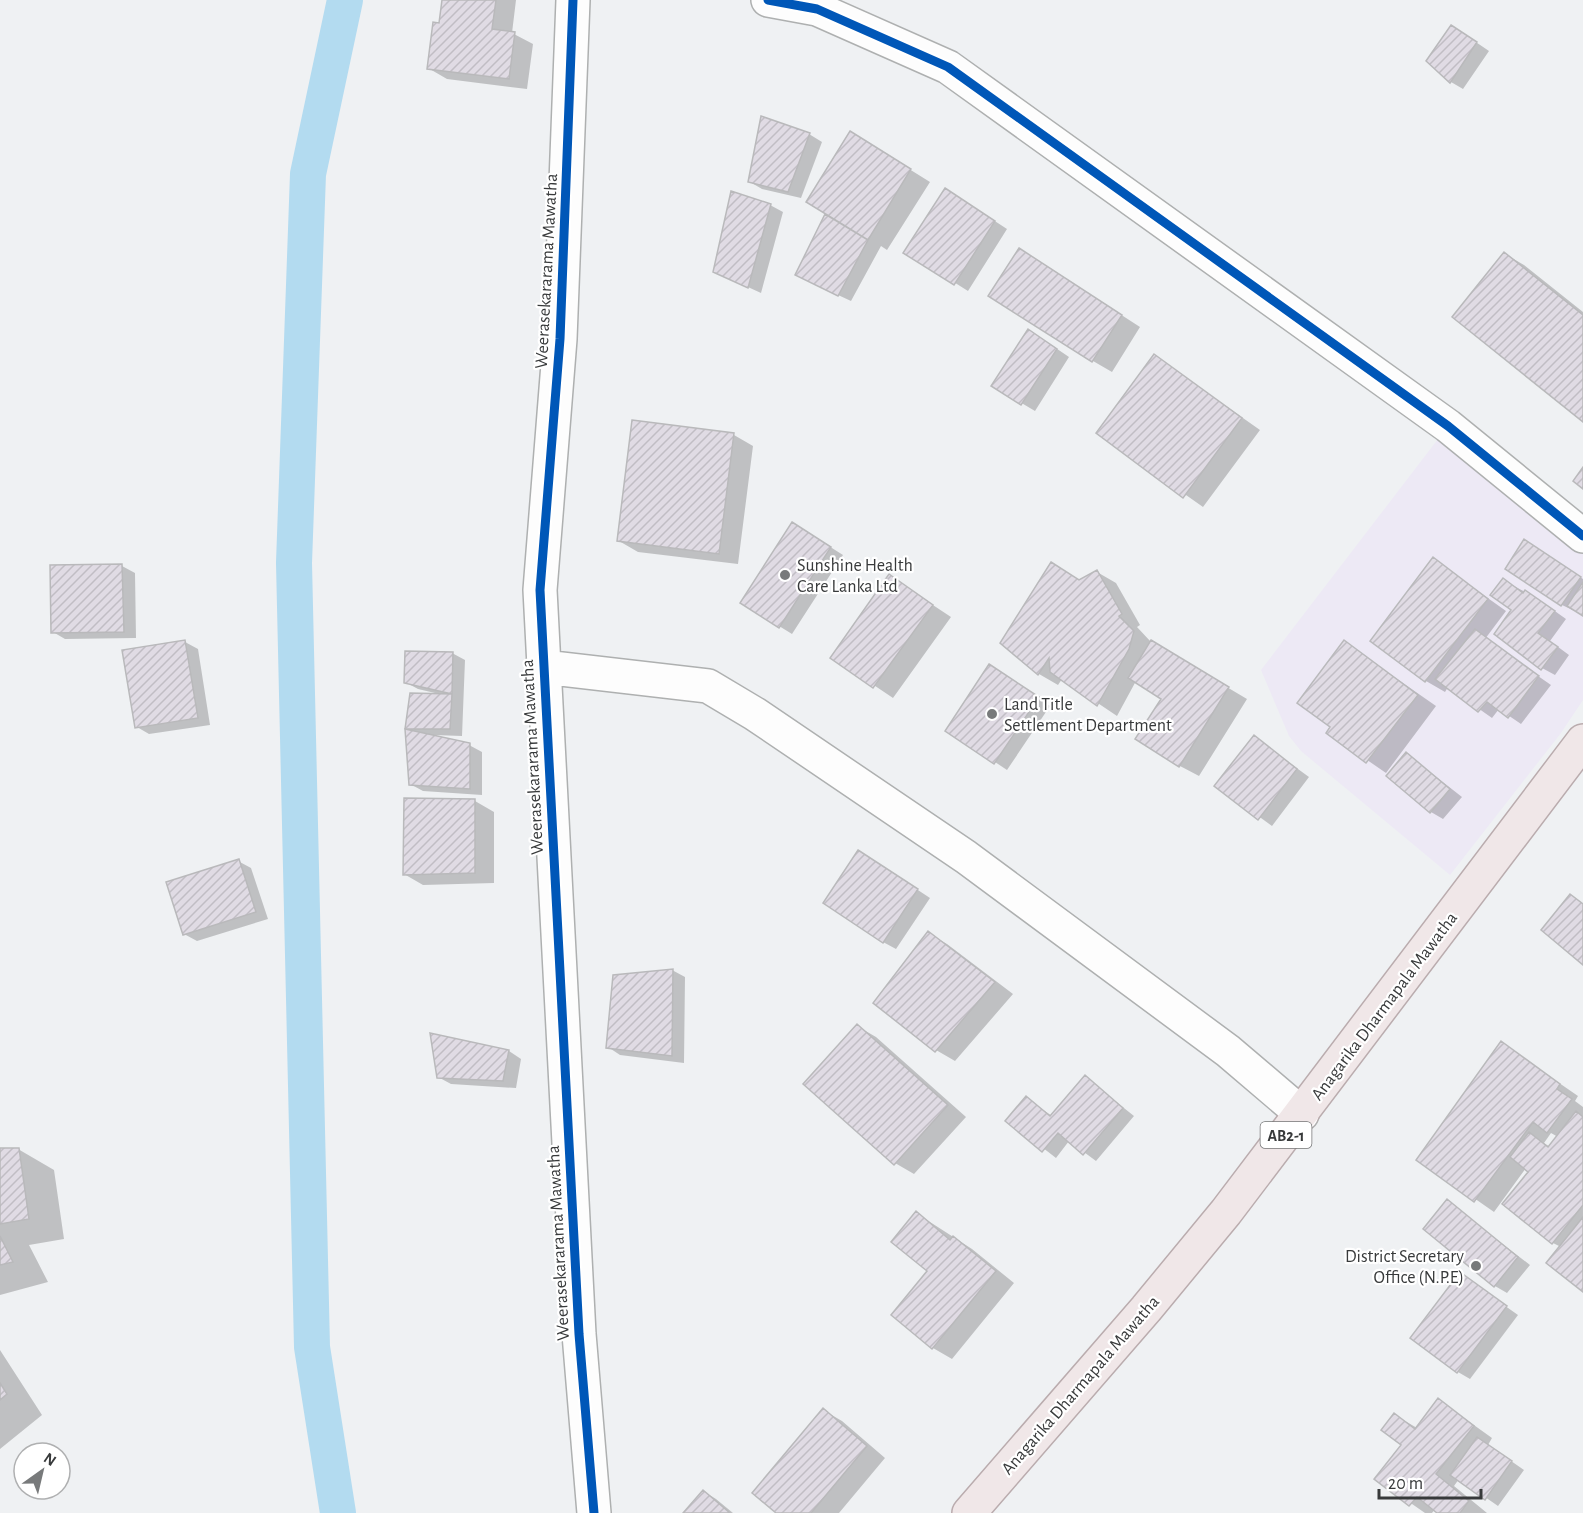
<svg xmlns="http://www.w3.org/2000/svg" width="1583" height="1513" viewBox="0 0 1583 1513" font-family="'Alegreya Sans',sans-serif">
<defs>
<pattern id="building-hatch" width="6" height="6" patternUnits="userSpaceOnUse" patternTransform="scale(1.5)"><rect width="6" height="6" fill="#e0dbe4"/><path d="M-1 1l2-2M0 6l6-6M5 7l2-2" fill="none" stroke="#c1bdc4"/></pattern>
</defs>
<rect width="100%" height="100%" fill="#eff1f3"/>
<!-- commercial -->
<path fill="#ede9f5" d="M1448 426 1583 550V700L1561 733 1450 875 1301 751 1289 736 1261 670Z"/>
<!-- shadow -->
<path fill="#0003" fill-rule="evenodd" d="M444 0H516L512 33 533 44 527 89 447 79 428 68 441 25Z
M1464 34 1489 51 1463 89 1451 82Z
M809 134 822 142 801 198 762 189 750 182Z
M869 144 930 182 887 250 881 246 851 301 810 282 841 222Z
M958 197 1007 229 968 291 906 252Z
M770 205 783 212 761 293 715 272Z
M1505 254 1524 265 1583 312V420Z
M1038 261 1140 327 1112 372 1093 361Z
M1041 338 1069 357 1035 411 993 386Z
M1155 356 1260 430 1203 507 1098 433Z
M734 435 753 446 738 564 638 552 619 541Z
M805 531 843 555 792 634 742 603Z
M1537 548 1583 579V615L1562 605 1507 568Z
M1433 559 1506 611 1485 639 1551 685 1521 724 1499 709 1492 718 1448 687 1445 692 1426 681 1372 640Z
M122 566 135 573 136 638 65 639 53 632Z
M1097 572 1116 583 1140 625 1137 627 1151 642 1247 699 1199 776 1180 766 1163 698 1136 681 1117 716 1062 679 1058 685 1039 674 1002 643 1080 581Z
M889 576 951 617 893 698 832 657Z
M1503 580 1538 599 1566 619 1550 641 1569 655 1555 675 1542 668 1513 610Z
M185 642 198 649 210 725 149 734 137 727Z
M1344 642 1436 706 1386 773 1328 733 1332 727Z
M452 653 465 660 462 736 434 735 469 745 482 752V795L423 791 410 784 407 729 411 694 435 693 418 689 405 682Z
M1002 673 1050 706 1007 770 995 762Z
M1254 737 1309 777 1272 826 1217 786Z
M1407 754 1462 797 1443 819 1431 812Z
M475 801 494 812V883L423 885 404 874Z
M871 859 930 898 896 949 883 942Z
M238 861 251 868 268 919 197 941 184 934Z
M928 933 947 944 1013 994 955 1061 936 1050Z
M672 970 685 977 684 1063 620 1055 608 1047Z
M857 1026 876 1037 966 1117 914 1174 895 1163Z
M432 1035 509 1051 521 1059 516 1088 451 1084 438 1077Z
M1501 1043 1578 1096 1575 1101 1583 1107V1290L1561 1247 1553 1243 1530 1172 1526 1168 1494 1212 1418 1159ZM1551 1133 1558 1137 1550 1147 1544 1143Z
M1085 1077 1134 1116 1096 1161 1069 1141 1056 1158 1007 1120 1026 1098 1052 1116Z
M18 1149 54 1170 64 1239 29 1245 48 1282 0 1295V1150Z
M1447 1201 1530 1265 1507 1293 1495 1286Z
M916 1213 972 1249 1014 1283 952 1359 933 1348 929 1271Z
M1460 1274 1518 1315 1470 1379 1458 1372Z
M0 1350 42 1415 0 1449Z
M1439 1400 1492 1438 1488 1445 1524 1470 1498 1506 1459 1479 1454 1486 1487 1513H1439L1435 1509 1432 1513H1425L1376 1479 1403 1445 1395 1415 1417 1428Z
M823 1410 842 1421 885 1458 839 1513H778Z
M703 1491 716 1499 733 1513H685Z"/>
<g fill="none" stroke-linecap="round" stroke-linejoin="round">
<!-- canal -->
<path stroke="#b3dbf0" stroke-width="36" d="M338 1513 312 1347 294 563 308 174 345 0"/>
</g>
<!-- building -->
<path fill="url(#building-hatch)" stroke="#b9b9bb" stroke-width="1.5" d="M442 0H496L492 29 515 32 509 79 427 69 433 22 439 23Z
M1451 25 1477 42 1450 83 1426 61Z
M761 116 810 133 788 192 748 182Z
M850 131 911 169 868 240 806 202Z
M945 188 995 221 954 285 903 253Z
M731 191 771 204 748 288 713 272Z
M825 214 868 240 838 296 795 275Z
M1019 248 1122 315 1092 362 988 296Z
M1504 252 1583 315V422L1452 317Z
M1028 329 1057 349 1021 405 991 386Z
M1154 354 1242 418 1183 498 1096 433Z
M632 420 734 433 719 554 617 541Z
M1583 467V489L1573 481Z
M792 522 831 547 779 628 740 603Z
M1524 539 1581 577 1561 606 1505 569Z
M1433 557 1488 599 1425 682 1370 641Z
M1051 562 1079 580 1097 570 1122 614 1119 616 1134 631 1129 649 1097 706 1050 672 1049 658 1038 675 1000 643Z
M122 564 124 632 51 633 50 565Z
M889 574 933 605 873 688 830 658Z
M1503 578 1523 593 1525 590 1555 611 1538 633 1558 647 1541 670 1494 634 1511 610 1490 595Z
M1583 582V616L1567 606Z
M1475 629 1539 676 1508 718 1487 702 1478 712 1435 679Z
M185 640 198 718 135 728 122 650Z
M1151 640 1229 687 1179 767 1135 739 1161 699 1128 678Z
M1344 640 1418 695 1366 763 1326 733 1330 727 1297 703Z
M405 651 453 652 452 694 404 683Z
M989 664 1039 697 994 764 945 731Z
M410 693 452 694 450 729H405Z
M405 729 470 743V789L409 785Z
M1254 735 1297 769 1258 820 1214 786Z
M1406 752 1450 789 1430 813 1386 776Z
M404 798 475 799V873L403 875Z
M858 850 918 889 883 943 823 903Z
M239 859 256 912 183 935 166 882Z
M1570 894 1583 904V965L1541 930Z
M928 931 995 982 935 1052 873 1003Z
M673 969 672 1056 606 1048 613 975Z
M857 1024 948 1105 894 1165 803 1084Z
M430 1033 509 1050 503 1081 437 1078Z
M1501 1041 1560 1084 1557 1089 1572 1099 1547 1133 1533 1122 1474 1202 1416 1160Z
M1085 1075 1123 1108 1083 1155 1058 1133 1042 1152 1005 1121 1026 1096 1050 1116Z
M1576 1111 1583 1117V1205L1552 1244 1502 1204 1528 1172 1510 1157 1529 1132 1548 1147Z
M0 1148H19L29 1219 0 1224Z
M1447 1199 1518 1257 1494 1287 1423 1229Z
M916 1211 950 1240 953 1236 996 1271 932 1349 891 1315 927 1271 891 1242Z
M1583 1217V1292L1546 1263Z
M0 1236 13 1262 0 1265Z
M1460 1272 1507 1306 1457 1373 1410 1338Z
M0 1383 7 1394 0 1400Z
M1438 1398 1474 1426 1436 1474 1469 1501 1460 1513H1437L1417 1497 1409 1506 1374 1479 1401 1445 1381 1430 1394 1413 1415 1429Z
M823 1408 867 1446 811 1513H776L752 1493Z
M1477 1437 1512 1461 1485 1500 1450 1475Z
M703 1490 730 1513H683Z"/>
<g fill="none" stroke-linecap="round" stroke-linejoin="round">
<defs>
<path id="minor" d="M573 0 560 339 540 590 579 1334 594 1513
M768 0 817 9 948 67 1448 426 1583 536
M544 667 708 686 755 714 966 857 1228 1051 1302 1114"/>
<path id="major" d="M969 1513 1146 1309 1226 1212 1583 741"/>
</defs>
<!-- minor casing -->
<use href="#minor" stroke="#aeb0b0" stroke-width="36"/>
<!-- major casing -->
<use href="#major" stroke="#baacae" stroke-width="36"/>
<!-- minor -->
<use href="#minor" stroke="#fdfdfd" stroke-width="33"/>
<!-- major -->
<use href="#major" stroke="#f0e7e8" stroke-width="33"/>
<defs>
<path id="cycleway" d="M573 0 560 339 540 590 579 1334 594 1513
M768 0 817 9 948 67 1448 426 1583 536"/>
</defs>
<!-- cycleway casing -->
<use href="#cycleway" stroke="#fff" stroke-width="13"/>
<!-- cycleway -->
<use href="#cycleway" stroke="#0057b8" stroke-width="9"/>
</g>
<!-- markers -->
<g fill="#787a7b" stroke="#fff" stroke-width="2">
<circle cx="785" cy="575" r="6"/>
<circle cx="992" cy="714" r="6"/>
<circle cx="1476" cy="1266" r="6"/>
</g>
<g text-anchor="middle" stroke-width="4.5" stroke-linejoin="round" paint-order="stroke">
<!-- shield labels -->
<rect fill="#fff" stroke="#747576" stroke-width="1.5" x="1260.5" y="1122" width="51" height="26" rx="4.5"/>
<g font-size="16" font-weight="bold" fill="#383a3b">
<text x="1286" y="1141">AB2-1</text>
</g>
<!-- street labels -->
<g font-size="18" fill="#383a3b" stroke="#fff">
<text transform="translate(546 271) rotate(-87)" y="6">Weerasekararama Mawatha</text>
<text transform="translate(532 757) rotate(-93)" y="6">Weerasekararama Mawatha</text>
<text transform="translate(1384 1006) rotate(-53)" y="6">Anagarika Dharmapala Mawatha</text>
<text transform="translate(558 1243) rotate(-93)" y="6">Weerasekararama Mawatha</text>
<text transform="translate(1080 1385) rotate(-49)" y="6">Anagarika Dharmapala Mawatha</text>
</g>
<!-- poi labels -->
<g font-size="18" fill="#383a3b" stroke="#fff" text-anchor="start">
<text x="797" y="571">Sunshine Health<tspan x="797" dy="21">Care Lanka Ltd</tspan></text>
<text x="1004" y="710">Land Title<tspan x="1004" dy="21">Settlement Department</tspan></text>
<text x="1464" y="1262" text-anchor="end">District Secretary<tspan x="1464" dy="21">Office (N.P.E)</tspan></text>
</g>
</g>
<!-- north arrow -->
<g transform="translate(42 1471) rotate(34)"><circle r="28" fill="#ffffff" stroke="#afb0b1" stroke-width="1.5"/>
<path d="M0-4.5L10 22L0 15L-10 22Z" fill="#787a7b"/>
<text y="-9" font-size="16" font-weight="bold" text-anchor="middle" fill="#383a3b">N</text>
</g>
<!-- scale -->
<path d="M1379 1489v9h102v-9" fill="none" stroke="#383a3b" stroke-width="3"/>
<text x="1388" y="1489" font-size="18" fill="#383a3b" stroke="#ffffff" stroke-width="4.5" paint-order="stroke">20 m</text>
</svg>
